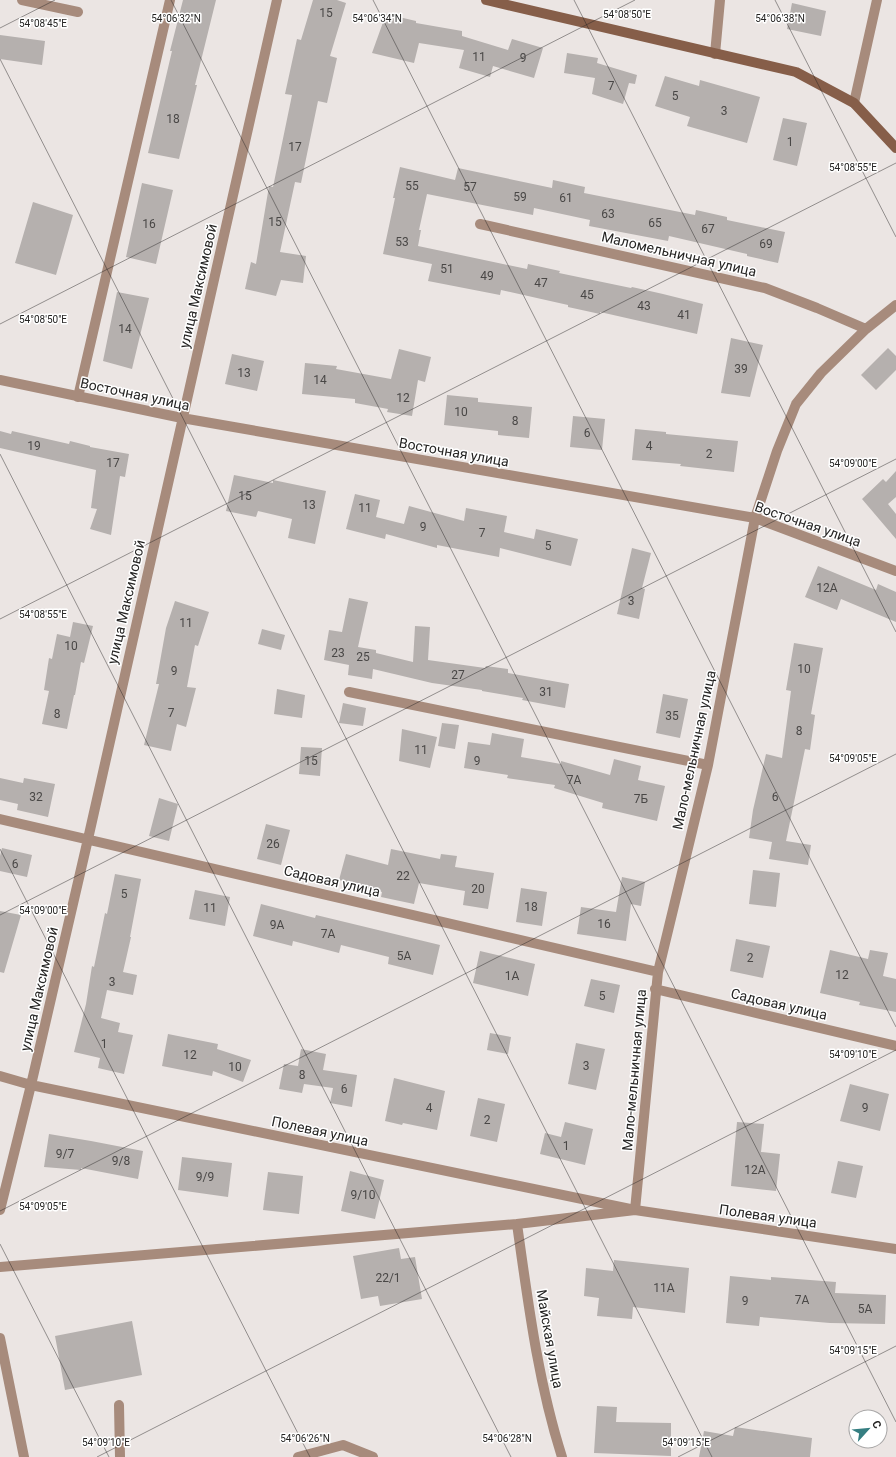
<svg xmlns="http://www.w3.org/2000/svg" width="896" height="1457" viewBox="0 0 896 1457" font-family="Roboto,sans-serif">
<rect width="100%" height="100%" fill="#ebe5e3"/>
<!-- building -->
<path fill="#b5b0ae" d="M183 0H216L195 85H197L179 159 148 153 172 51H170Z
M313 0H337L346 3 330 56 337 58 327 103 318 101 301 183 295 182 280 252 306 256 303 283 281 280 276 296 245 289 251 262 256 264 269 186 273 187 292 95 285 94 297 39 301 40Z
M792 3 826 11 821 36 787 29Z
M386 14 416 21V23L462 31V36L508 50 512 39 543 48 534 78 493 66 490 77 459 68 464 50 419 43 414 63 372 53Z
M0 35 45 41 42 65 0 59Z
M567 53 598 58 597 63 637 75 635 84 629 83 623 104 592 94 595 78 564 73Z
M665 76 699 86 700 80 760 97 747 143 687 126 690 117 655 106Z
M783 118 807 123 797 166 773 160Z
M400 167 455 180 458 168 552 188 553 180 585 187 584 193 695 215 696 210 727 217V220L785 232 778 263 747 256V254L669 236 668 241 589 226 590 220 534 208 533 215 427 194 419 230H421L418 246 527 269 528 264 560 271 559 273 631 288 632 287 663 294 703 304 697 334 600 312V314L568 307V305L501 290 500 295 428 281 432 264 383 254 395 198H393Z
M142 183 173 190 156 264 126 257Z
M33 202 73 215 56 275 15 263Z
M117 292 149 298 132 369 103 361Z
M731 338 763 345 750 397 721 393Z
M888 348 896 356V370L876 390 861 375Z
M399 349 431 357 425 382 418 380 412 416 387 412 388 409 355 403V399L302 394 305 363 337 366 336 369 391 379Z
M232 354 264 361 257 391 225 384Z
M447 395 478 398V402L532 407 529 438 498 435V431L444 425Z
M573 416 605 419 602 450 570 447Z
M635 429 666 432V434L738 441 734 472 680 466 681 464 632 460Z
M0 431 11 434 12 431 69 444 70 441 90 446V447L129 454 125 477 120 476 111 535 90 529 97 509 91 508 96 470 0 448Z
M896 471V497L888 504 896 514V539L862 499 883 479 886 482Z
M234 475 273 483V480L326 491 315 544 288 538 292 519 258 511 256 517 226 511Z
M355 494 380 500 376 517 404 524 409 506 464 521 466 508 507 516 504 532 534 539 536 529 578 539 571 566 500 548 499 557 437 545V548L386 534 385 539 346 529Z
M632 548 651 553 642 588 645 589 639 619 617 614Z
M818 566 876 590 878 584 896 592V622L841 599 837 610 805 597Z
M349 598 368 602 358 647 376 650V653L413 662 415 626 430 627 428 660 485 668 486 666 508 669V673L569 684 565 708 522 700 523 698 482 691V690L432 683 373 669 372 679 348 675 349 665 324 660 329 630 342 632Z
M175 601 209 612 198 646 195 645 187 687 196 688 186 727 177 724 171 751 144 745 159 684H156L166 628Z
M73 622 93 626 84 663 81 662 75 695H74L67 729 42 724 49 691 44 690 49 658 52 659 57 634 70 637Z
M262 629 285 635 281 650 258 644Z
M794 643 823 648 811 714 815 715 810 750 805 749 786 841 811 845 808 865 769 859 772 842 749 838 753 810 766 754 782 758 791 691 786 690Z
M277 689 305 695 302 718 274 714Z
M663 694 688 699 680 738 656 733Z
M343 703 366 708 363 726 339 723Z
M442 723 459 725 455 749 438 746Z
M402 729 437 737 430 768 399 761Z
M492 733 524 739 521 757 561 764V761L610 775 614 759 641 766 638 780 665 786 657 821 602 808 603 803 554 788 555 785 507 778 508 775 464 768 468 742 490 745Z
M301 747 322 748 320 776 299 774Z
M0 778 23 783 24 778 55 784 48 817 17 810 18 804 0 800Z
M159 798 178 804 169 841 149 836Z
M266 824 290 830 281 865 257 859Z
M2 848 32 855 27 877 0 871V856Z
M391 849 440 859 441 854 457 856 455 867 494 873 488 909 463 905 465 891 419 883 414 904 381 897 382 892 339 880 346 854 388 865Z
M753 870 780 873 776 907 749 904Z
M115 874 141 879 130 937H131L123 972 137 975 133 995 107 990 101 1018 120 1023 118 1032 133 1035 124 1074 98 1068 100 1058 74 1052 86 1004 92 966 94 967 105 913 107 914Z
M622 877 645 882 641 906 631 904 626 941 577 934 581 907 616 912Z
M521 888 547 892 542 926 516 922Z
M195 890 230 897 225 926 189 919Z
M261 904 315 918 316 915 440 945 433 975 388 964 389 957 341 945 339 953 293 941 292 946 253 936Z
M0 911 21 915 4 973 0 972Z
M736 939 770 946 763 978 730 971Z
M830 950 868 959 870 950 888 953 883 976 896 979V1012L859 1005 860 1002 820 993Z
M480 951 535 964 528 996 473 983Z
M591 979 620 985 614 1013 584 1006Z
M490 1033 511 1037 508 1054 487 1050Z
M168 1034 218 1044 217 1049 251 1060 243 1082 213 1071 212 1076 162 1066Z
M576 1043 605 1049 596 1090 568 1084Z
M301 1049 326 1054 323 1070 357 1075 352 1107 330 1103 333 1088 304 1084 302 1093 279 1089 284 1064 298 1066Z
M394 1078 445 1091 437 1130 403 1123 402 1125 385 1121Z
M850 1084 889 1094 880 1131 840 1121Z
M478 1098 505 1104 497 1142 470 1136Z
M565 1122 593 1129 585 1165 540 1154 545 1133 561 1137Z
M737 1122 764 1124 761 1152 780 1154 776 1191 731 1186Z
M49 1134 91 1141 143 1151 138 1179 81 1168V1170L44 1167Z
M182 1157 232 1163 228 1197 178 1190Z
M838 1161 863 1166 856 1198 831 1193Z
M350 1171 384 1180 375 1219 341 1211Z
M268 1172 303 1176 299 1214 263 1210Z
M399 1248 401 1259 415 1257 422 1299 380 1306 378 1296 361 1299 353 1256Z
M614 1260 689 1268 685 1313 633 1307 632 1319 597 1316 599 1298 584 1296 586 1268 613 1271Z
M730 1276 771 1280V1277L836 1282 835 1293 886 1295 885 1324 830 1323 760 1317 759 1326 726 1323Z
M132 1321 142 1375 65 1390 55 1336Z
M597 1406 617 1407 616 1422 671 1423V1456L594 1453Z
M735 1427 812 1438 810 1457H699L704 1431 733 1436Z"/>
<g fill="none" stroke-linecap="round" stroke-linejoin="round">
<!-- service -->
<path stroke="#a78b7c" stroke-width="10" d="M22 0 78 12
M78 397 170 0
M0 1338 24 1457
M119 1405 120 1457
M298 1457 343 1445 373 1457"/>
<!-- minor -->
<path stroke="#a78b7c" stroke-width="10" d="M715 54 720 0
M854 103 877 0
M480 224 765 288 817 308 866 329
M0 380 182 418 755 518 896 571
M349 692 708 765
M0 819 658 972
M655 989 896 1046
M0 1076 31 1085 635 1210 658 972 708 765 755 518 777 451 796 404 821 373 866 329 896 305
M0 1210 31 1085 88 839 277 0
M517 1224C528 1302 538 1382 562 1457
M0 1267 517 1224 635 1210 896 1249"/>
<!-- secondary -->
<path stroke="#865e49" stroke-width="10" d="M486 0 796 72 854 103 896 148"/>
</g>
<!-- ticks -->
<path fill="none" stroke="#252423" stroke-width="1" stroke-opacity="0.45" d="M171 0 896 1422M373 0 896 1027M574 0 896 632M775 0 896 237M0 28 55 0M0 59 712 1457M0 324 635 0M0 454 511 1457M0 619 896 163M0 849 310 1457M0 915 896 459M0 1211 896 754M0 1244 109 1457M97 1457 896 1050M678 1457 896 1346"/>
<g text-anchor="middle" stroke-width="3" stroke-linejoin="round" paint-order="stroke">
<!-- number labels -->
<g font-size="12" fill="#494746">
<text x="326" y="17">15</text>
<text x="479" y="61">11</text>
<text x="523" y="62">9</text>
<text x="611" y="90">7</text>
<text x="675" y="100">5</text>
<text x="724" y="115">3</text>
<text x="173" y="123">18</text>
<text x="790" y="146">1</text>
<text x="295" y="151">17</text>
<text x="412" y="190">55</text>
<text x="470" y="191">57</text>
<text x="520" y="201">59</text>
<text x="566" y="202">61</text>
<text x="608" y="218">63</text>
<text x="275" y="226">15</text>
<text x="655" y="227">65</text>
<text x="149" y="228">16</text>
<text x="708" y="233">67</text>
<text x="402" y="246">53</text>
<text x="766" y="248">69</text>
<text x="447" y="273">51</text>
<text x="487" y="280">49</text>
<text x="541" y="287">47</text>
<text x="587" y="299">45</text>
<text x="644" y="310">43</text>
<text x="684" y="319">41</text>
<text x="125" y="333">14</text>
<text x="741" y="373">39</text>
<text x="244" y="377">13</text>
<text x="320" y="384">14</text>
<text x="403" y="402">12</text>
<text x="461" y="416">10</text>
<text x="515" y="425">8</text>
<text x="587" y="437">6</text>
<text x="34" y="450">19</text>
<text x="649" y="450">4</text>
<text x="709" y="458">2</text>
<text x="113" y="467">17</text>
<text x="245" y="500">15</text>
<text x="309" y="509">13</text>
<text x="365" y="512">11</text>
<text x="423" y="531">9</text>
<text x="482" y="537">7</text>
<text x="548" y="550">5</text>
<text x="827" y="592">12А</text>
<text x="631" y="605">3</text>
<text x="186" y="627">11</text>
<text x="71" y="650">10</text>
<text x="338" y="657">23</text>
<text x="363" y="661">25</text>
<text x="804" y="673">10</text>
<text x="174" y="675">9</text>
<text x="458" y="679">27</text>
<text x="546" y="696">31</text>
<text x="171" y="717">7</text>
<text x="57" y="718">8</text>
<text x="672" y="720">35</text>
<text x="799" y="735">8</text>
<text x="421" y="754">11</text>
<text x="311" y="765">15</text>
<text x="477" y="765">9</text>
<text x="574" y="784">7А</text>
<text x="36" y="801">32</text>
<text x="775" y="801">6</text>
<text x="641" y="803">7Б</text>
<text x="273" y="848">26</text>
<text x="15" y="868">6</text>
<text x="403" y="880">22</text>
<text x="478" y="893">20</text>
<text x="124" y="898">5</text>
<text x="531" y="911">18</text>
<text x="210" y="912">11</text>
<text x="604" y="928">16</text>
<text x="277" y="929">9А</text>
<text x="328" y="938">7А</text>
<text x="404" y="960">5А</text>
<text x="750" y="962">2</text>
<text x="842" y="979">12</text>
<text x="512" y="980">1А</text>
<text x="112" y="986">3</text>
<text x="602" y="1000">5</text>
<text x="104" y="1048">1</text>
<text x="190" y="1059">12</text>
<text x="586" y="1070">3</text>
<text x="235" y="1071">10</text>
<text x="302" y="1079">8</text>
<text x="344" y="1093">6</text>
<text x="429" y="1112">4</text>
<text x="865" y="1112">9</text>
<text x="487" y="1124">2</text>
<text x="566" y="1150">1</text>
<text x="65" y="1158">9/7</text>
<text x="121" y="1165">9/8</text>
<text x="755" y="1174">12А</text>
<text x="205" y="1181">9/9</text>
<text x="363" y="1199">9/10</text>
<text x="388" y="1282">22/1</text>
<text x="664" y="1292">11А</text>
<text x="802" y="1304">7А</text>
<text x="745" y="1305">9</text>
<text x="865" y="1313">5А</text>
</g>
<!-- street labels -->
<g font-size="14" fill="#252423" stroke="#fff">
<text transform="translate(679 254) rotate(13)" y="5">Маломельничная улица</text>
<text transform="translate(198 286) rotate(-77)" y="5">улица Максимовой</text>
<text transform="translate(135 394) rotate(12)" y="5">Восточная улица</text>
<text transform="translate(454 452) rotate(10)" y="5">Восточная улица</text>
<text transform="translate(808 524) rotate(19)" y="5">Восточная улица</text>
<text transform="translate(126 602) rotate(-77)" y="5">улица Максимовой</text>
<text transform="translate(694 750) rotate(-78)" y="5">Мало-мельничная улица</text>
<text transform="translate(332 881) rotate(13)" y="5">Садовая улица</text>
<text transform="translate(39 989) rotate(-77)" y="5">улица Максимовой</text>
<text transform="translate(779 1004) rotate(13)" y="5">Садовая улица</text>
<text transform="translate(634 1070) rotate(-85)" y="5">Мало-мельничная улица</text>
<text transform="translate(320 1131) rotate(12)" y="5">Полевая улица</text>
<text transform="translate(768 1216) rotate(8)" y="5">Полевая улица</text>
<text transform="translate(550 1339) rotate(80)" y="5">Майская улица</text>
</g>
</g>
<g font-size="10" text-anchor="middle" fill="#252423" stroke="#fff" stroke-width="3" stroke-linejoin="round" paint-order="stroke">
<text x="627" y="18">54°08'50"E</text>
<text x="176" y="22">54°06'32"N</text>
<text x="377" y="22">54°06'34"N</text>
<text x="780" y="22">54°06'38"N</text>
<text x="43" y="27">54°08'45"E</text>
<text x="853" y="171">54°08'55"E</text>
<text x="43" y="323">54°08'50"E</text>
<text x="853" y="467">54°09'00"E</text>
<text x="43" y="618">54°08'55"E</text>
<text x="853" y="762">54°09'05"E</text>
<text x="43" y="914">54°09'00"E</text>
<text x="853" y="1058">54°09'10"E</text>
<text x="43" y="1210">54°09'05"E</text>
<text x="853" y="1354">54°09'15"E</text>
<text x="305" y="1442">54°06'26"N</text>
<text x="507" y="1442">54°06'28"N</text>
<text x="106" y="1446">54°09'10"E</text>
<text x="686" y="1446">54°09'15"E</text>
</g>
<!-- north arrow -->
<g transform="translate(868 1429) rotate(63)"><circle r="19" fill="#ffffff" stroke="#a8a7a7"/>
<path d="M0-3L7 15L0 10L-7 15Z" fill="#357e81"/>
<text y="-6" font-size="11" font-weight="bold" text-anchor="middle" fill="#252423">С</text>
</g>
</svg>
